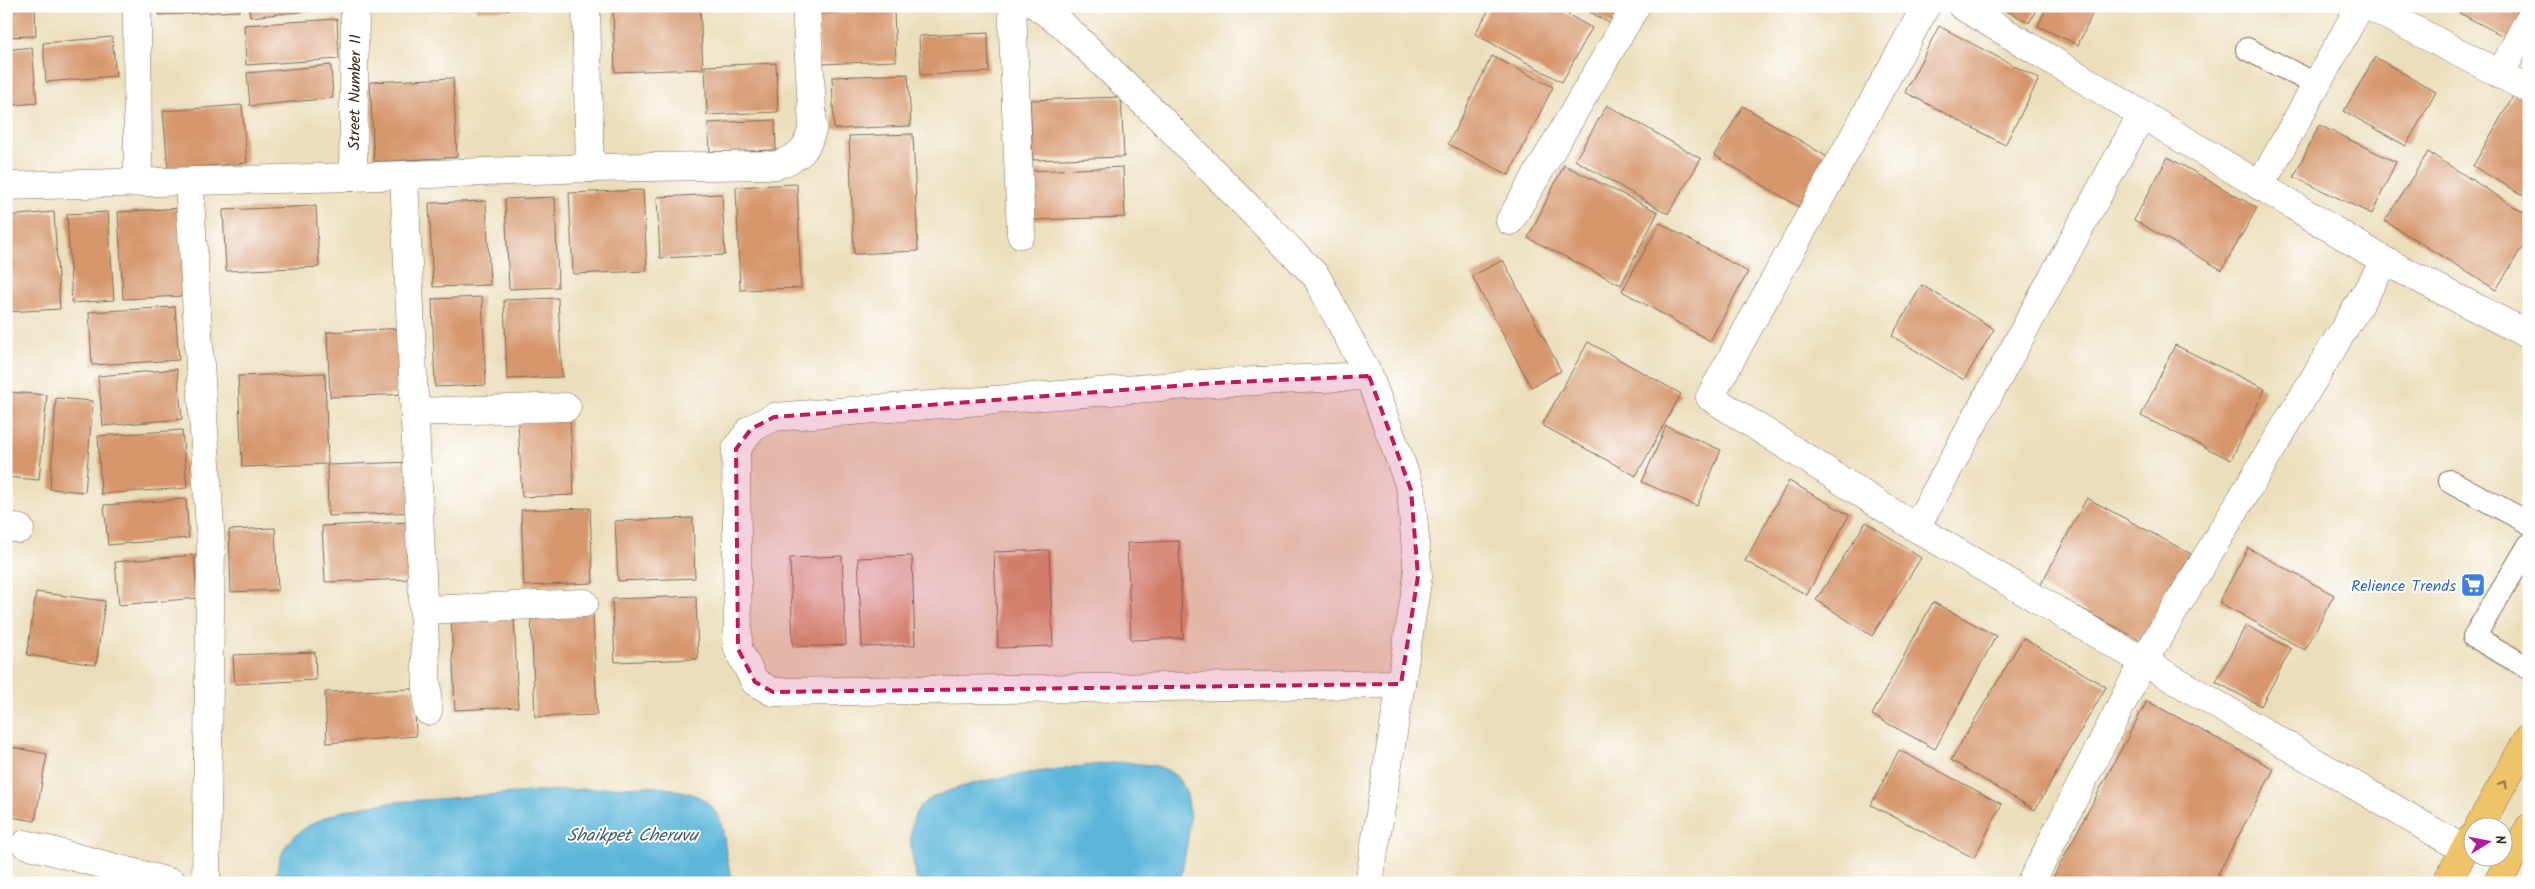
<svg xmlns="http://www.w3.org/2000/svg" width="2535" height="889" viewBox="0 0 2535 889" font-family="Kalam,sans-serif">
<rect width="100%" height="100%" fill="#fff"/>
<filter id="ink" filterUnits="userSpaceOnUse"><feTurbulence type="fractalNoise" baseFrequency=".02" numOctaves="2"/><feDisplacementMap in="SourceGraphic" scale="10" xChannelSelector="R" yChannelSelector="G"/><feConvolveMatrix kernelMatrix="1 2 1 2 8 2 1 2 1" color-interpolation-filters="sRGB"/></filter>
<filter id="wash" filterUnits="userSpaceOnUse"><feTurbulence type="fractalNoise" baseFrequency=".0096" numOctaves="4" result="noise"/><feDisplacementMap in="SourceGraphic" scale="20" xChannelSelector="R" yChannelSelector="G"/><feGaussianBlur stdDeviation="1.12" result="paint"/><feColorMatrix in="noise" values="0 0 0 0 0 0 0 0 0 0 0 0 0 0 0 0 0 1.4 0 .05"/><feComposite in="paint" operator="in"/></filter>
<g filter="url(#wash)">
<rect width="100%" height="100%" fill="#ebdebb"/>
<!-- water -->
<path fill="#5bb6d9" stroke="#4b707c" d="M1125 762C1135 764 1147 764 1156 766 1208 779 1185 847 1180 883H917C913 860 904 829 919 808 939 779 1088 765 1125 762Z
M649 786C687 791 719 793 724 838 726 854 727 869 736 883H274C279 861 281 845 301 831 343 801 402 802 452 798 517 792 583 789 649 786Z"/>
<g id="blocks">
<!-- building -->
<path fill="#d5966c" d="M6 6H35L36 36 6 37Z
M159 6H239L240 11 159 15Z
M249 6H337V8L250 17Z
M376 6H458V9L376 13Z
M476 6H541V8L476 11Z
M1491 6H1553L1592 28 1562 82 1475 34Z
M1579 6H1623L1613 25Z
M1999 6H2038L2029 23Z
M2047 6H2096L2078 45 2038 26Z
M2446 6H2528L2511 40Z
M700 7 703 69 615 72 613 10Z
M894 11 896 61 820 64 818 14Z
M337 19 339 59 246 65 244 25Z
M1939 26 2039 79 2005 145 1905 92Z
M988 33 989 72 921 75 919 36Z
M112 37 116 76 46 82 43 43Z
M32 47 37 103 6 106V50Z
M1492 56 1553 87 1509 175 1448 144Z
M2375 57 2436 92 2406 146 2344 111Z
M776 63 778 112 707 115 705 66Z
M331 65 333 98 250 106 247 73Z
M908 74 911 126 834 129 832 77Z
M453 78 457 157 374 162 370 82Z
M2517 89 2529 96V199L2473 166Z
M1121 97 1124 157 1033 160 1030 100Z
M242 105 247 163 168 169 163 111Z
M1607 105 1701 159 1668 214 1575 160Z
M1743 106 1829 158 1799 207 1714 155Z
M775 120 776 150 710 152 708 123Z
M2319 125 2396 162 2372 214 2294 177Z
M913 134 918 251 854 254 849 136Z
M2428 152 2529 216V236L2496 290 2385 221Z
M2168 157 2257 208 2222 270 2134 220Z
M1564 165 1658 212 1621 285 1528 238Z
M1123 167 1125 217 1034 220 1032 171Z
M797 184 801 288 740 290 736 187Z
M643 190 647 271 573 274 569 193Z
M722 194 725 255 660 258 657 197Z
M555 197 558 287 509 289 505 199Z
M486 201 490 285 433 287 429 203Z
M316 206 319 267 226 271 223 210Z
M181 208 186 296 123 299 118 212Z
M54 212 60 309 6 312V216Z
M108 212 114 300 72 303 67 214Z
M1660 223 1748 272 1710 341 1622 291Z
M1503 260 1561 371 1531 387 1472 276Z
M1922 285 1994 329 1964 380 1892 336Z
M482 297 486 385 435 387 432 299Z
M558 298 562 377 507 379 504 300Z
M175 307 179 360 92 365 89 312Z
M406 328 410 394 330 397 327 332Z
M1588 342 1681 394 1636 476 1542 425Z
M2175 345 2265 389 2231 460 2141 416Z
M177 369 182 419 103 426 98 376Z
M325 373 328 464 242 467 238 376Z
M8 392 47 395 39 480 6 477Z
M56 398 93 401 85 492 50 489Z
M570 420 574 495 522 497 518 422Z
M1666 426 1721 450 1697 506 1642 482Z
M182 430 187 488 101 494 98 436Z
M413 462 415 512 328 516 327 465Z
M1789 481 1849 515 1807 595 1745 561Z
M2087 498 2191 554 2143 642 2040 586Z
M186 499 189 538 108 545 104 505Z
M590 508 593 583 524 586 521 510Z
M693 518 695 578 618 581 615 521Z
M410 522 413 579 325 582 322 526Z
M1866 522 1921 558 1872 636 1816 600Z
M275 528 278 590 231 592 229 530Z
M1179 541 1183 638 1131 640 1127 543Z
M2248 548 2334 595 2305 650 2219 602Z
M1049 550 1053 646 998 648 994 552Z
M194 555 197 598 119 605 115 562Z
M842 556 846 645 793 647 790 558Z
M912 556 915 645 862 647 858 558Z
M36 592 105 601 96 665 27 655Z
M696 596 698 659 615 662 612 599Z
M1933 602 1996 636 1935 749 1872 715Z
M593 612 597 715 535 717 531 614Z
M514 613 518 707 455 710 451 616Z
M2246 625 2291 649 2261 706 2216 682Z
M2023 638 2106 687 2035 810 1951 760Z
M315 652 316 680 235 684 233 655Z
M414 689 416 736 327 743 325 692Z
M2147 701 2274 769 2218 874 2233 883H2050Z
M6 746 47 754 35 821 6 816Z
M1899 750 2002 804 1974 858 1871 805Z"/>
</g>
</g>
<g filter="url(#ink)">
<use href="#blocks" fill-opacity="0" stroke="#796955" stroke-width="1"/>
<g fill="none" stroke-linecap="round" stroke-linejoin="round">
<defs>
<path id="service" d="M2247 49 2317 85
M2450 481 2529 523
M2529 545 2474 637 2529 668"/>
<g id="minor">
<path d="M137 6 138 181"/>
<path d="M586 6 590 168"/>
<path d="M1012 6 1021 234"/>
<path d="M1037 6 1062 24 1162 120 1316 276 1369 376 1411 490 1418 576 1369 883"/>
<path d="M1926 6 1710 397 1916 528 2465 850"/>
<path d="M1962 6 2385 261 2529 335"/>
<path d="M2369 6 2529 89"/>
<path d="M2500 75 2529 19"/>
<path d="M404 175 428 711"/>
<path id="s1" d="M353 177 355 6"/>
<path d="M189 182 211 547 206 883"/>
<path d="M6 186 353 177 590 168 777 165C801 156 807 151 813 126L806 6"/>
<path d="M2260 186 2360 6"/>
<path d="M1510 221 1636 6"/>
<path d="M1369 376 1214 383 774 417 751 429 736 449 738 649 755 682 773 692 1401 684"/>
<path d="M415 412 567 407"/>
<path d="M6 526 20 529"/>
<path d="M1916 528 2142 114"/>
<path d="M424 610 584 603"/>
<path d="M25 844 173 883"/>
<path d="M2031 883 2143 662 2385 261"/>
</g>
<path id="primary" d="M2479 826 2529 737
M2446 883 2472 837
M2497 883 2529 828"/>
</defs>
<!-- service casing -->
<use href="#service" stroke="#796955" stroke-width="24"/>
<!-- minor casing -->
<use href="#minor" stroke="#796955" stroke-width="29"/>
<!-- primary casing -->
<use href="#primary" stroke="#796955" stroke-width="29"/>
<!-- service -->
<use href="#service" stroke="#fff" stroke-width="22"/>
<!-- minor -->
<use href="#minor" stroke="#fff" stroke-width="28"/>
<!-- primary -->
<use href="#primary" stroke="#efc469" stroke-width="28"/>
</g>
<!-- one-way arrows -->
<defs><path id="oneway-chevron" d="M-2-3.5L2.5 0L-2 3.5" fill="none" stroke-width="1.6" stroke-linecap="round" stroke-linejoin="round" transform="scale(1.25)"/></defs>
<use stroke="#8c6f40" href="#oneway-chevron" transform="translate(2503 784) rotate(-60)"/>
</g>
<!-- marked area -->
<path fill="#c2185b" fill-opacity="0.2" stroke="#c2185b" stroke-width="4" stroke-dasharray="10 6" stroke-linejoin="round" d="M1369 376 1411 490 1418 576 1401 684 773 692 755 682 738 649 736 449 751 429 774 417 1214 383Z"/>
<!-- icons -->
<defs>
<symbol id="supermarket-square" viewBox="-11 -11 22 22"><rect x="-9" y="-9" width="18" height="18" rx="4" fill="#3f7fe0" stroke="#fff"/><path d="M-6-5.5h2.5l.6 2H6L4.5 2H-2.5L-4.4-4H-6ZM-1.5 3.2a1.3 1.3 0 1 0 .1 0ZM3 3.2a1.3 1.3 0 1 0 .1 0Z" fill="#fff"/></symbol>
</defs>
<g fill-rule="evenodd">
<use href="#supermarket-square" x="2459" y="571" width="28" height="28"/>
</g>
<g text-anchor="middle" stroke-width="4" stroke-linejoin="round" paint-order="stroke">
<!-- street labels -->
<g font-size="16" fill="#3b2a1e" stroke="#fff">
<text dy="6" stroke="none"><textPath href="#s1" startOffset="85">Street Number 11</textPath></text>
</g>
<!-- shop labels -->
<g font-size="16" fill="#366cbe" stroke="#fff" text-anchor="end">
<text x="2456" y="591">Relience Trends</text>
</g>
<!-- water labels -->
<g font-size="18" font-style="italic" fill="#486269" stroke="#fff">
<text x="632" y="841">Shaikpet Cheruvu</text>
</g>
</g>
<!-- margin -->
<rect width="2535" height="889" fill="none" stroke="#fff" stroke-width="25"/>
<!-- north arrow -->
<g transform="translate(2488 842) rotate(80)"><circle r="24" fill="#ffffff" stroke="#b1aaa5"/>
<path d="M0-4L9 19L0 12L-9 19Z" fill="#b5179e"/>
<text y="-8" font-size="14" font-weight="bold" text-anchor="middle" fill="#3b2a1e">N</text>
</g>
</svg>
